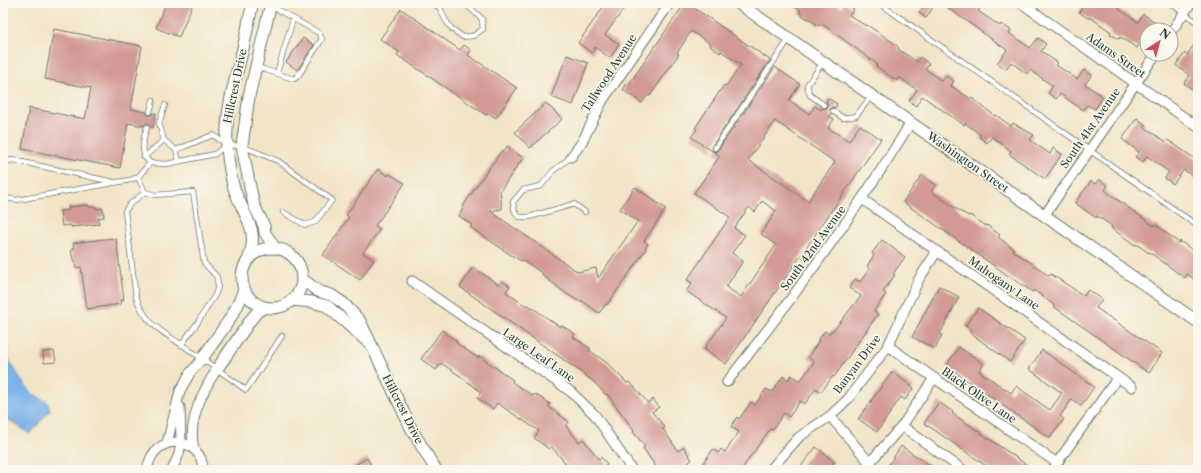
<svg xmlns="http://www.w3.org/2000/svg" width="1201" height="473" viewBox="0 0 1201 473" font-family="'Libre Caslon Text',serif">
<rect width="100%" height="100%" fill="#fbf7ec"/>
<filter id="ink" filterUnits="userSpaceOnUse"><feTurbulence type="fractalNoise" baseFrequency=".025" numOctaves="2"/><feDisplacementMap in="SourceGraphic" scale="8" xChannelSelector="R" yChannelSelector="G"/><feConvolveMatrix kernelMatrix="1 2 1 2 8 2 1 2 1" color-interpolation-filters="sRGB"/></filter>
<filter id="wash" filterUnits="userSpaceOnUse"><feTurbulence type="fractalNoise" baseFrequency=".012" numOctaves="4" result="noise"/><feDisplacementMap in="SourceGraphic" scale="16" xChannelSelector="R" yChannelSelector="G"/><feGaussianBlur stdDeviation="0.9" result="paint"/><feColorMatrix in="noise" values="0 0 0 0 0 0 0 0 0 0 0 0 0 0 0 0 0 1.4 0 .05"/><feComposite in="paint" operator="in"/></filter>
<g filter="url(#wash)">
<rect width="100%" height="100%" fill="#f2e4c7"/>
<!-- water -->
<path fill="#7cb2eb" stroke="#4e7890" d="M3 314 8 358 21 380 32 393 47 402 50 410 30 434 3 416Z"/>
<g id="blocks">
<!-- building -->
<path fill="#d29996" fill-rule="evenodd" d="M166 3H193L179 37 156 28Z
M606 3H628L605 35 619 44 610 58 595 47 592 53 578 43Z
M685 3H687L770 60 712 146 713 151 715 152 718 150 775 67 800 84 789 100 809 114 815 106 821 110 822 108H826L828 105 826 102 828 98 837 104 835 108 832 107 830 109 831 114 829 116 834 119 828 128 849 141 860 125 881 139 726 364 704 349 726 318 686 291 692 283 687 280 730 217 694 193 720 156 691 137 697 129 695 128 724 85 726 86 741 65 721 51 720 53 710 46 711 44 691 31 677 53 679 54 650 96 648 95 642 103 623 90 627 83 629 84ZM775 121 835 162 808 201 748 160ZM762 201 776 211 761 234 776 245 741 297 726 287 743 261 732 253 745 235 734 228 749 207 755 212Z
M790 3H834L842 8 845 3 854 9 849 15 866 26 867 25 894 43 899 48 898 49 917 62 920 57 929 64 925 69 942 81 946 76 954 81 951 86 971 99 972 98 995 116 996 115 1011 126 1013 123 1034 135 1030 140 1050 154 1053 148 1062 154 1045 179 1009 154 1011 151 992 137 987 143 979 137 981 135 965 123 964 125 922 96 916 106 909 101 917 90 899 77 897 81 876 66 877 64 821 23 819 26 808 18V19L799 13 801 11Z
M926 3H936L926 18 919 13Z
M941 3H971L980 9 978 11 1000 26 1001 24 1011 30 1009 33 1030 48 1038 38 1046 44 1041 51 1058 63 1056 65 1077 79 1084 70 1092 75 1085 84 1103 97 1095 109 1087 105 1083 110 1060 94 1056 99 1048 93 1053 86 1030 70 1027 74 1011 62 1006 69 997 63 1007 50Z
M1085 3H1123L1119 9 1138 22 1143 14 1155 22 1149 30H1147V33L1137 48 1120 37 1119 39 1110 34 1111 32 1090 17 1089 19 1079 12Z
M401 9 460 50 464 45 471 50 468 55 517 88 496 118 488 113 486 115 397 55 399 52 380 39Z
M54 29 142 46 131 109 146 112 147 114 149 116 154 113H156L153 128 151 127 148 123 143 126 128 123 120 168 22 149 29 108 85 119 91 88 45 79Z
M303 38 314 45 297 70 286 62Z
M1198 39V94L1184 83 1190 76 1176 65 1185 53 1187 55Z
M567 55 588 63 573 105 551 97Z
M546 103 562 119 530 148 515 132Z
M1137 118 1146 125 1144 127 1166 142 1168 140 1198 161V180L1184 170 1173 184 1165 178 1169 172 1147 156 1143 162 1135 157 1139 152 1122 139Z
M507 146 523 158 500 191 502 209 490 211 578 272 596 268 598 278 638 221 620 209 635 187 666 209 644 241 648 244 645 248 646 249 607 305 606 304 599 313 581 300 580 302 567 294 542 275 543 274 529 264V265L522 260 521 261 508 253 470 227 472 225 459 216 464 207 463 206 480 181 502 150 504 151Z
M378 169 388 176 389 174 405 183 375 226 380 229 363 253 374 260 360 280 323 255 349 217 346 215Z
M922 175 936 185 931 191 961 212 969 216 970 215 986 226 987 225 1000 235 998 237 1014 249 1013 251 1033 264 1049 276 1051 274 1084 296 1088 290 1102 299 1096 308 1162 353 1149 373 1053 306 1054 305 1034 290 1033 292 1016 281 903 202Z
M1099 179 1108 186 1105 190 1112 196 1154 226 1155 224 1179 243 1180 241 1198 254V282L1187 274 1185 278 1149 252V253L1136 244 1135 245 1111 228 1112 226 1097 216 1096 218 1075 203 1091 181 1095 184Z
M88 205 89 207H97V209L103 208 104 217 98 218 99 224 71 227V225L62 226 60 211 69 210 68 207Z
M112 238V239H116L124 300H120L121 304 87 309 81 267 76 268 75 260H73L71 250 74 249 73 243Z
M882 240 905 257 893 274 895 275 883 292 886 294 874 311 878 314 834 377 833 376 821 392 816 388 805 404 800 401 789 417 784 413 772 430 770 429 741 470H699L713 449 718 453 721 449 725 452 739 432 731 427 737 417 739 419 751 402 755 405 766 389 772 392 783 376 788 380 791 375 800 381 814 362 808 357 819 341 818 340 825 331 829 334 832 330 833 331 861 296 849 288 855 279 860 282 870 268 867 266 874 255 872 253Z
M473 267 499 285 502 281 510 286 506 292 526 306 527 304 560 327 561 325 575 334 573 337 590 348 589 350 607 363 627 383 630 382 648 403 653 399 659 407 652 412 665 427 663 429 678 451 684 447 692 460 677 470H658L643 448 645 446 633 432 634 431 622 414 607 394 606 395 594 382 581 372 460 287Z
M939 286 959 297 940 334 942 335 935 349 912 337Z
M978 308 1025 340 1010 362 970 333 971 330 965 326Z
M442 330 457 342 456 343 478 358 479 356 513 380 512 382 533 396 535 394 550 404 548 406 569 422 566 426 579 442 583 439 599 459 601 457 607 464 599 470H571L551 446 549 449 534 438 539 431 497 403 493 409 477 398 481 392 463 378 441 363 436 370 421 359Z
M959 347 984 364 979 371 1011 393 1016 386 1050 410 1062 393 1029 369 1042 350 1094 387 1081 406 1072 399 1060 416 1064 419 1050 438 946 366Z
M54 351 56 362 44 363 43 352Z
M892 372 914 388 905 400 901 397 877 432 858 419Z
M939 402 953 412 952 413 1034 470H992L924 423Z
M901 446 937 470H885Z
M816 447 834 462 828 470H798Z
M367 458 374 470H346Z"/>
</g>
</g>
<g filter="url(#ink)">
<use href="#blocks" fill-opacity="0" stroke="#697767" stroke-width="1"/>
<g fill="none" stroke-linecap="round" stroke-linejoin="round">
<defs>
<path id="service" d="M433 3 440 8 446 21 452 29 463 37 473 36 483 29 482 19 465 3
M879 3 1198 226
M1170 3 1198 23
M823 62 807 85 810 95 824 105
M257 67 294 79 298 76 322 39 319 33 271 6
M277 73 293 19
M165 105 159 123 164 140 176 150 179 161
M833 111 843 118 856 116 872 95
M150 112 153 100
M147 127C143 140 139 151 150 163L167 164 215 154 225 146
M715 148 789 39
M176 150 213 135 227 145 242 146 278 161 332 200 315 222 305 225 283 212
M144 157 164 140
M571 157 553 171 541 186 523 190 513 202C514 208 514 213 519 217H529L574 204 585 212
M3 162 13 160 113 182
M138 177 145 192
M145 192 130 204 125 211 136 297C146 326 165 333 188 349 207 362 227 376 246 390L282 336
M145 192 155 195 193 192 204 263 217 277 218 287 215 295 198 322 181 345
M3 196 6 198 17 200 130 180 138 177 150 163"/>
<path id="minor" d="M1021 3 1198 127
M1171 32 1191 3
M571 157 582 142 603 100 670 3
M862 199 1132 387
M1044 216 1156 54
M412 281 570 391 595 415 632 470
M888 346 1057 463
M727 382C793 298 856 213 911 122
M830 416 876 470
M902 426 963 470
M167 443 180 391 190 373 202 359
M194 449C187 422 202 392 217 369
M147 470C154 429 203 437 203 470
M172 470 179 454 181 443 180 407
M770 470 799 437 830 416 848 399 888 346 919 279 937 251
M863 470 902 426 934 378
M1054 470 1057 463 1118 377"/>
<path id="tertiary" d="M271 3 249 96 242 146 250 187 254 205 264 226 265 233 275 248
M738 3 1198 322
M242 278a30 30 0 1 1 60 0a30 30 0 1 1-60 0Z
M248 260C260 230 245 218 235 191 231 181 227 154 227 143 225 113 234 85 241 56 246 39 248 21 253 3
M302 279 318 291 331 295 343 303 360 321 412 430 436 470
M292 300 312 302 327 306 367 341
M202 359C215 339 239 311 244 288
M217 369 252 318 258 311 265 307"/>
</defs>
<!-- service casing -->
<use href="#service" stroke="#697767" stroke-width="6"/>
<!-- minor casing -->
<use href="#minor" stroke="#697767" stroke-width="11"/>
<!-- tertiary casing -->
<use href="#tertiary" stroke="#697767" stroke-width="13"/>
<!-- service -->
<use href="#service" stroke="#fff" stroke-width="4.5"/>
<!-- minor -->
<use href="#minor" stroke="#fff" stroke-width="9"/>
<!-- tertiary -->
<use href="#tertiary" stroke="#fff" stroke-width="11"/>
</g>
</g>
<g text-anchor="middle" stroke-width="3.5" stroke-linejoin="round" paint-order="stroke">
<!-- street labels -->
<g font-size="11" fill="#1f3d34" stroke="#fbf7ec">
<text transform="translate(1116 55) rotate(35)" y="4">Adams Street</text>
<text transform="translate(609 73) rotate(-57)" y="4">Tallwood Avenue</text>
<text transform="translate(235 86) rotate(-78)" y="4">Hillcrest Drive</text>
<text transform="translate(1090 128) rotate(-55)" y="4">South 41st Avenue</text>
<text transform="translate(968 162) rotate(35)" y="4">Washington Street</text>
<text transform="translate(813 248) rotate(-54)" y="4">South 42nd Avenue</text>
<text transform="translate(1004 283) rotate(35)" y="4">Mahogany Lane</text>
<text transform="translate(539 355) rotate(35)" y="4">Large Leaf Lane</text>
<text transform="translate(857 364) rotate(-53)" y="4">Banyan Drive</text>
<text transform="translate(979 395) rotate(35)" y="4">Black Olive Lane</text>
<text transform="translate(403 409) rotate(63)" y="4">Hillcrest Drive</text>
</g>
</g>
<!-- margin -->
<rect width="1201" height="473" fill="none" stroke="#fbf7ec" stroke-width="16"/>
<!-- north arrow -->
<g transform="translate(1159 42) rotate(36)"><circle r="19" fill="#fbf7ec" stroke="#a3ada2"/>
<path d="M0-3L7 15L0 10L-7 15Z" fill="#d1495b"/>
<text y="-6" font-size="11" font-weight="bold" text-anchor="middle" fill="#1f3d34">N</text>
</g>
</svg>
